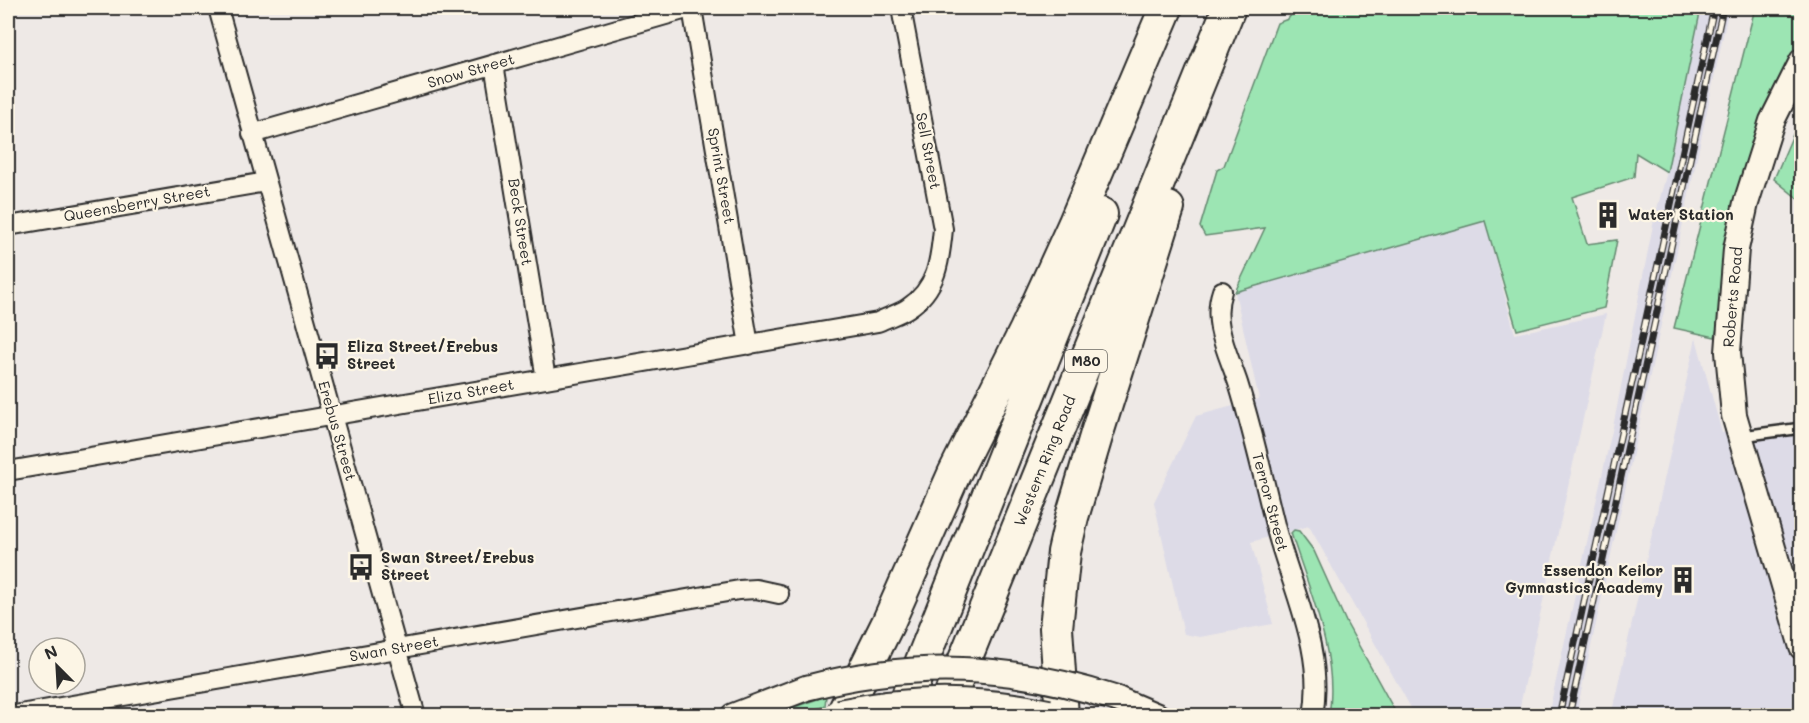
<svg xmlns="http://www.w3.org/2000/svg" width="1809" height="723" viewBox="0 0 1809 723" font-family="Mali,sans-serif">
<rect width="100%" height="100%" fill="#eee9e6"/>
<filter id="ink" filterUnits="userSpaceOnUse"><feTurbulence type="fractalNoise" baseFrequency=".0167" numOctaves="2"/><feDisplacementMap in="SourceGraphic" scale="12" xChannelSelector="R" yChannelSelector="G"/><feConvolveMatrix kernelMatrix="1 2 1 2 8 2 1 2 1" color-interpolation-filters="sRGB"/></filter>
<g filter="url(#ink)">
<!-- built -->
<path fill="#dddbe7" d="M1701 8H1729L1669 288 1576 715 1548 716 1614 422 1654 220 1667 172Z
M1485 221 1515 334 1606 314 1518 715H1415L1309 526 1251 542 1273 624 1200 637 1184 634 1154 502 1196 416 1259 399 1235 292Z
M1696 338 1722 433 1801 423V715L1611 716Z"/>
<!-- green -->
<path fill="#9ce5b3" stroke="#64886f" stroke-width="1.5" d="M1296 8H1701L1667 172 1636 153 1634 177 1572 197 1587 244 1617 240 1604 308 1517 330 1485 221 1235 292 1265 228 1205 236 1200 227 1217 170 1224 166 1277 23 1288 19Z
M1755 8H1801V47L1780 80 1742 208 1715 337 1674 328Z
M1801 116 1802 201H1801L1774 179Z
M1294 530 1299 531 1314 551 1347 624 1397 715H1329C1339 656 1309 590 1291 533Z
M826 696 825 706 797 715 769 716Z"/>
<g fill="none" stroke-linecap="round" stroke-linejoin="round">
<defs>
<path id="lane" d="M1742 436 1802 428"/>
<path id="street" d="M218 8 416 716
M692 8 749 345
M494 64 546 379
M252 134 690 8
M8 226 266 182
M1222 291C1211 323 1228 353 1238 383 1253 431 1264 481 1276 529 1292 589 1325 652 1313 716
M8 471 878 322C888 317 899 314 908 308 937 289 940 261 943 229L901 8
M8 716 739 590 756 589 779 594"/>
<path id="secondary" d="M1802 61 1772 121 1746 203 1736 249 1728 352 1734 415 1802 647
M1117 699 1157 716
M733 716 806 688"/>
<path id="highway" d="M842 716 888 623 954 474 1026 330 1074 225 1166 8
M900 716 1101 214
M942 716 1229 8
M1062 716 1056 628 1064 552 1072 517 1097 433 1168 208"/>
</defs>
<!-- lane casing -->
<use href="#lane" stroke="#2b2b2b" stroke-width="14"/>
<!-- street casing -->
<use href="#street" stroke="#2b2b2b" stroke-width="22"/>
<!-- secondary casing -->
<use href="#secondary" stroke="#2b2b2b" stroke-width="28"/>
<!-- highway casing -->
<use href="#highway" stroke="#2b2b2b" stroke-width="36"/>
<!-- lane -->
<use href="#lane" stroke="#fcf5e5" stroke-width="9"/>
<!-- street -->
<use href="#street" stroke="#fcf5e5" stroke-width="18"/>
<!-- secondary -->
<use href="#secondary" stroke="#fcf5e5" stroke-width="24"/>
<!-- highway -->
<use href="#highway" stroke="#fcf5e5" stroke-width="32"/>
<defs>
<path id="rail" d="M1559 716 1714 8
M1569 716 1723 8"/>
</defs>
<!-- rail casing -->
<use href="#rail" stroke="#2b2b2b" stroke-width="7"/>
<!-- rail -->
<use href="#rail" stroke="#fcf5e5" stroke-width="4.5" stroke-dasharray="14" stroke-linecap="butt"/>
<defs>
<path id="secondary-bridge" d="M806 688C914 660 1012 664 1117 699"/>
<path id="highway-bridge" d="M839 716C909 701 979 701 1048 716"/>
</defs>
<!-- secondary-bridge casing -->
<use href="#secondary-bridge" stroke="#2b2b2b" stroke-width="28" stroke-linecap="butt"/>
<!-- highway-bridge casing -->
<use href="#highway-bridge" stroke="#2b2b2b" stroke-width="36" stroke-linecap="butt"/>
<!-- secondary-bridge -->
<use href="#secondary-bridge" stroke="#fcf5e5" stroke-width="24"/>
<!-- highway-bridge -->
<use href="#highway-bridge" stroke="#fcf5e5" stroke-width="32"/>
</g>
</g>
<!-- icons -->
<defs>
<symbol id="building-bare" viewBox="-9 -9 18 18"><path d="M-4-6H4V6H1V3H-1V6H-4ZM-2.5-4.3h1.7v1.8h-1.7ZM.8-4.3h1.7v1.8H.8ZM-2.5-1h1.7V.8h-1.7ZM.8-1h1.7V.8H.8Z" fill="#2b2b2b" stroke="#fcf5e5" stroke-width="2.5" paint-order="stroke"/></symbol>
<symbol id="bus-bare" viewBox="-9 -9 18 18"><path d="M-5-6H5V4H4V6H2V4H-2V6H-4V4H-5ZM-3.5-4V0h7V-4ZM-3.5 1.2v1.5H-2V1.2ZM2 1.2v1.5H3.5V1.2Z" fill="#2b2b2b" stroke="#fcf5e5" stroke-width="2.5" paint-order="stroke"/></symbol>
</defs>
<g fill-rule="evenodd">
<use href="#building-bare" x="1589" y="196" width="38" height="38"/>
<use href="#bus-bare" x="308" y="337" width="38" height="38"/>
<use href="#bus-bare" x="342" y="548" width="38" height="38"/>
<use href="#building-bare" x="1664" y="561" width="38" height="38"/>
</g>
<g text-anchor="middle" stroke-width="4.5" stroke-linejoin="round" paint-order="stroke">
<!-- shield labels -->
<rect fill="#fcf5e5" stroke="#6a6863" stroke-width="1.5" x="1065" y="350" width="42" height="22" rx="4.5"/>
<g font-size="14" font-weight="bold" fill="#2b2b2b">
<text x="1086" y="366">M80</text>
</g>
<!-- street labels -->
<g font-size="15" fill="#2b2b2b" stroke="#fcf5e5">
<text transform="translate(471 71) rotate(-16)" y="5">Snow Street</text>
<text transform="translate(928 151) rotate(79)" y="5">Sell Street</text>
<text transform="translate(721 176) rotate(80)" y="5">Sprint Street</text>
<text transform="translate(137 204) rotate(-10)" y="5">Queensberry Street</text>
<text transform="translate(520 222) rotate(81)" y="5">Beck Street</text>
<text transform="translate(1733 297) rotate(-85)" y="5">Roberts Road</text>
<text transform="translate(471 392) rotate(-10)" y="5">Eliza Street</text>
<text transform="translate(337 431) rotate(74)" y="5">Erebus Street</text>
<text transform="translate(1045 461) rotate(-68)" y="5">Western Ring Road</text>
<text transform="translate(1270 502) rotate(75)" y="5">Terror Street</text>
<text transform="translate(394 649) rotate(-10)" y="5">Swan Street</text>
</g>
<!-- poi labels -->
<g font-size="15" font-weight="bold" fill="#2b2b2b" stroke="#fcf5e5" text-anchor="start">
<text x="1628" y="220">Water Station</text>
<text x="347" y="352">Eliza Street/Erebus<tspan x="347" dy="17">Street</tspan></text>
<text x="381" y="563">Swan Street/Erebus<tspan x="381" dy="17">Street</tspan></text>
<text x="1663" y="576" text-anchor="end">Essendon Keilor<tspan x="1663" dy="17">Gymnastics Academy</tspan></text>
</g>
</g>
<!-- margin -->
<rect width="1809" height="723" fill="none" stroke="#fcf5e5" stroke-width="30"/>
<rect x="15" y="15" width="1779" height="693" fill="none" stroke="#2b2b2b" stroke-width="2" filter="url(#ink)"/>
<!-- north arrow -->
<g transform="translate(57 666) rotate(336)"><circle r="28" fill="#fcf5e5" stroke="#a8a49b" stroke-width="1.5"/>
<path d="M0-4.5L10 22L0 15L-10 22Z" fill="#2b2b2b"/>
<text y="-9" font-size="16" font-weight="bold" text-anchor="middle" fill="#2b2b2b">N</text>
</g>
</svg>
